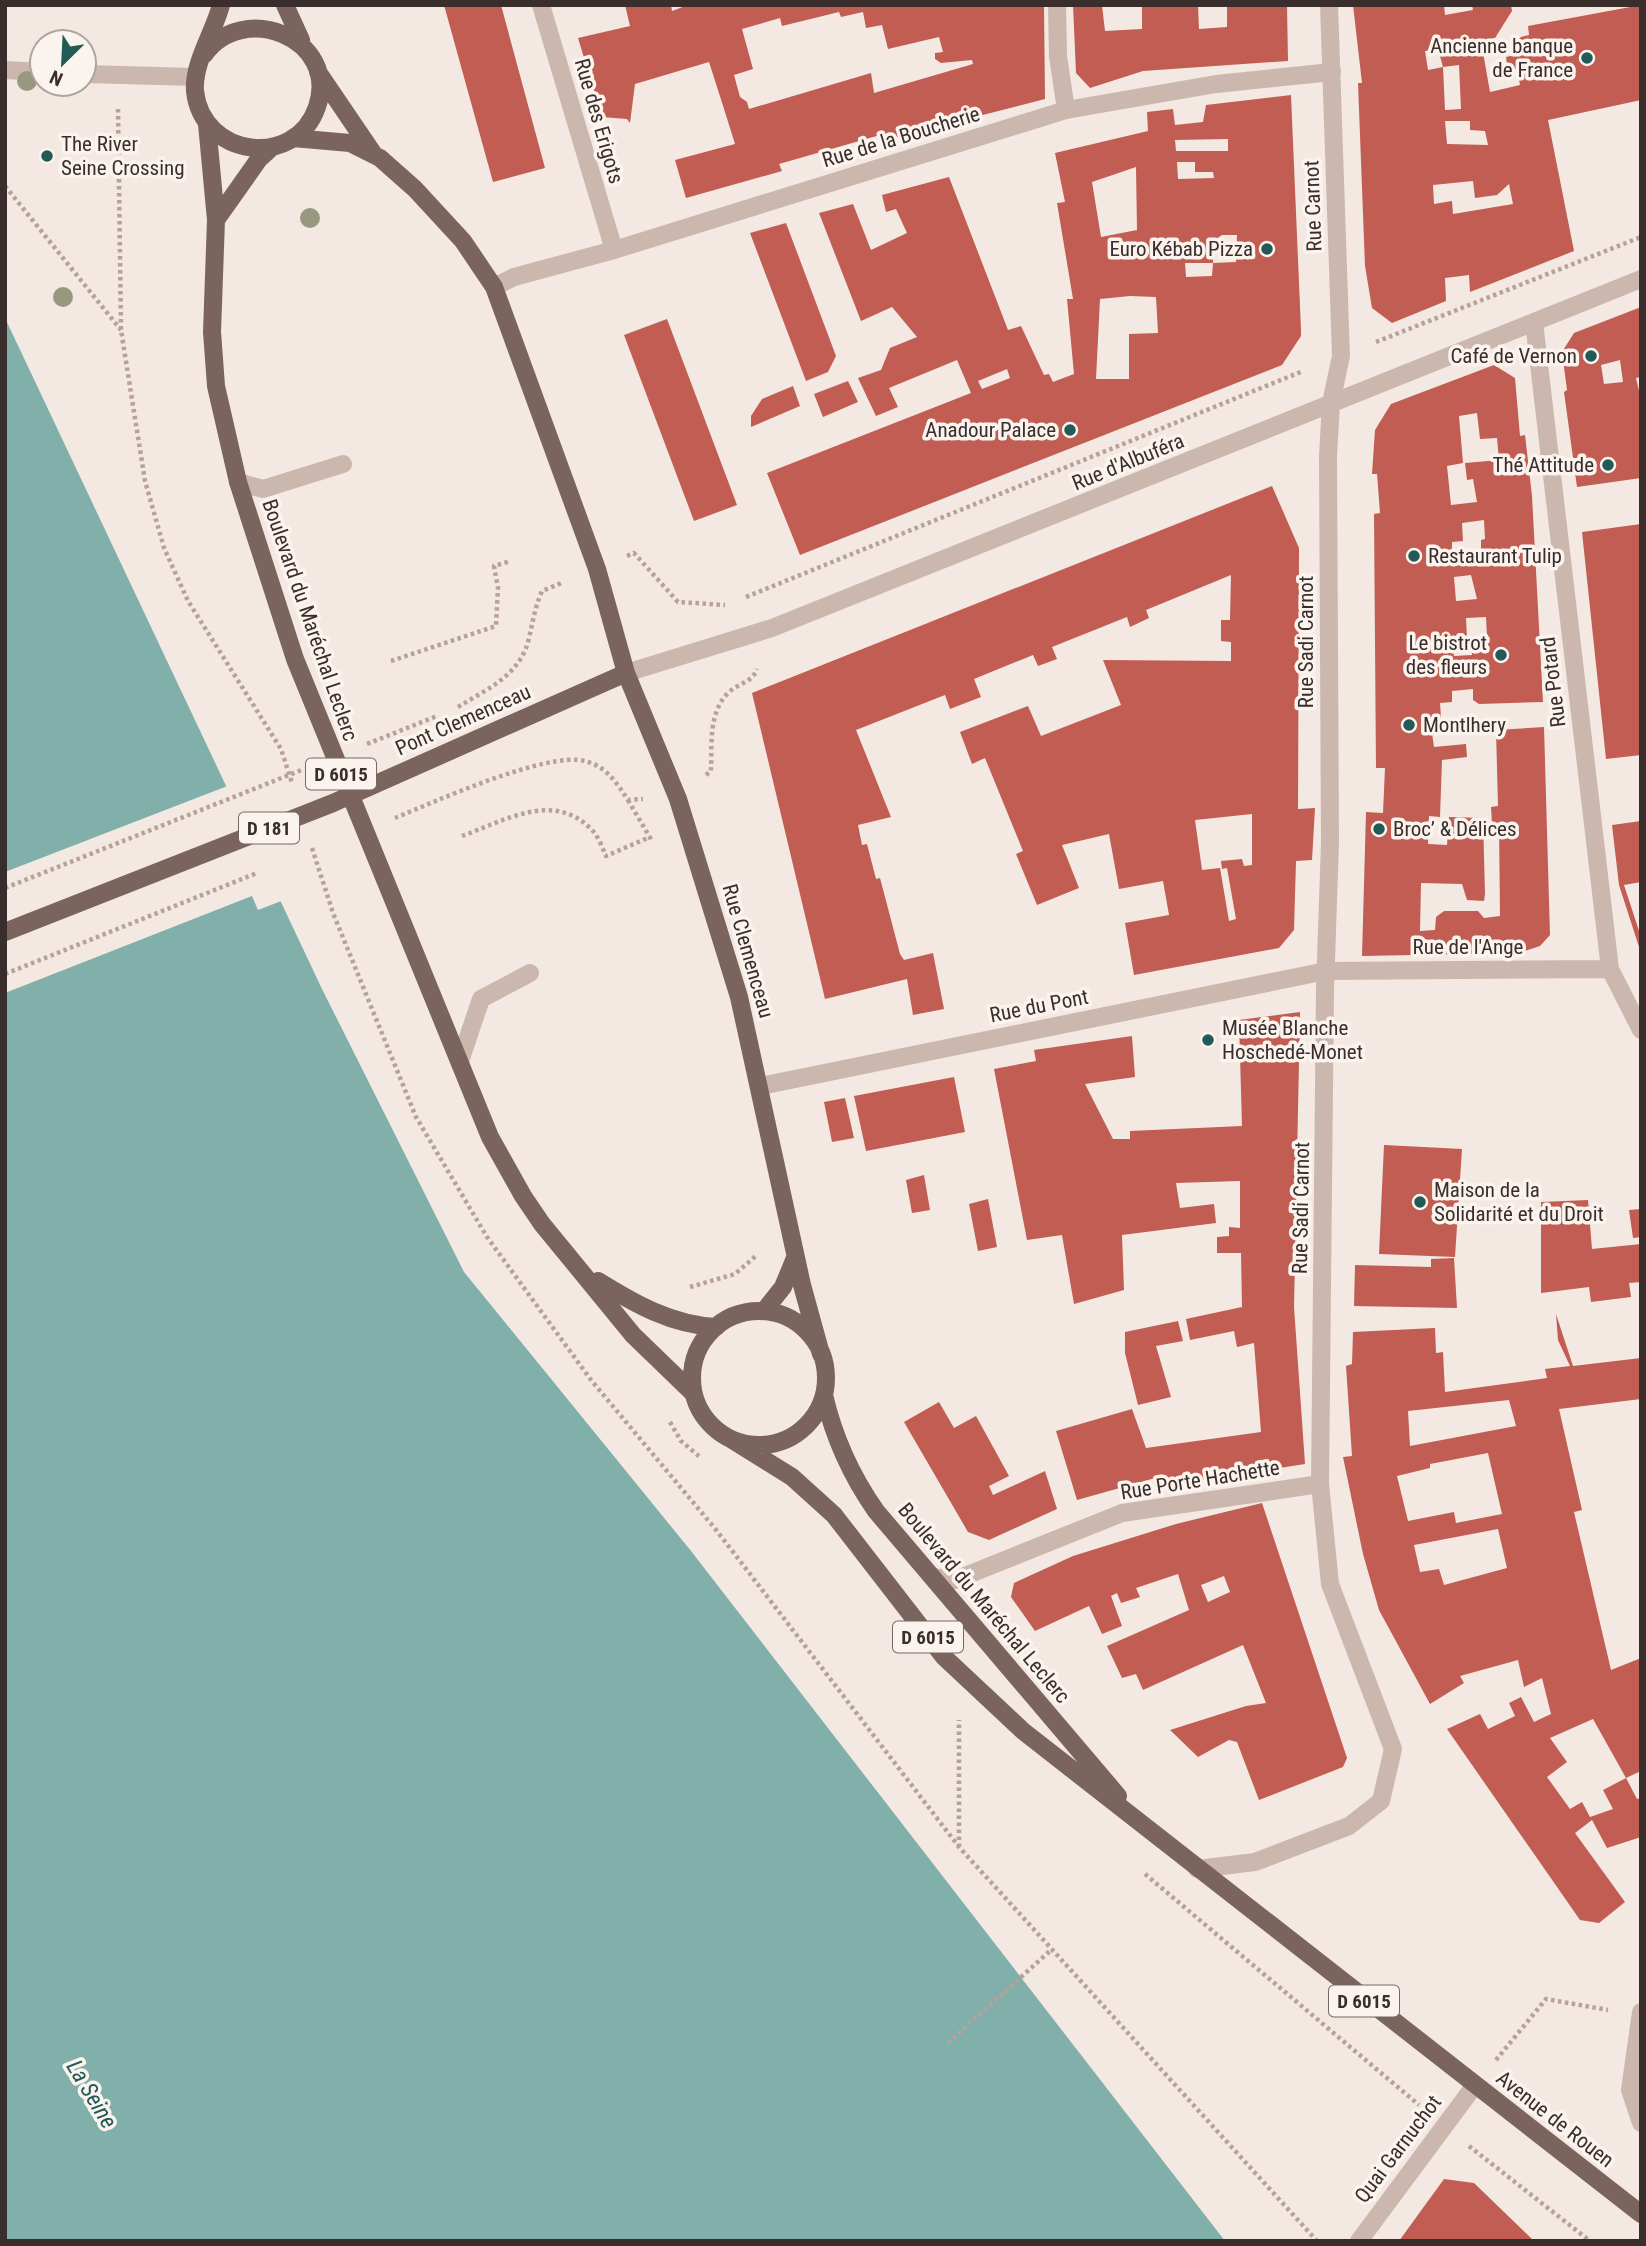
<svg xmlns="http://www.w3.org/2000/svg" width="1646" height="2246" viewBox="0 0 1646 2246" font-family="'Roboto Condensed',sans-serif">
<rect width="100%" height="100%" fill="#f3e8e2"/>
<!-- water -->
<path fill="#81afaa" d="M5 318 322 989 464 1272 691 1551 1225 2241H5Z"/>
<!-- pier -->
<path fill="#f3e8e2" d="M230 785 284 900 258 910 252 896 5 993V872Z"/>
<!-- building -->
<path fill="#c15d52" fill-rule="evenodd" d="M444 5H501L545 168 493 182Z
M625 5H671L672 11 688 5H1044L1045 99 881 141 880 135 779 164 782 171 686 198 675 160 735 144 725 112 709 62 635 84 630 123 627 119 602 117 578 38 630 26ZM839 12 841 17 863 12 866 28 882 25 888 49 939 37 943 52 935 53V59L941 63 972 60 973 64 874 93 871 73 749 109 747 102 740 97 734 75 753 69 742 29 780 18 782 26Z
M1073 5H1102L1105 31 1142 29V5H1198L1199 29 1227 27V5H1287L1288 61 1143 71 1090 88 1076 73Z
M1353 5H1444L1445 15 1473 10 1472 5H1511L1512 11 1495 38 1481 41 1490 92 1520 85 1517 69 1508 71 1506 57 1515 55 1513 45 1521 37 1529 35 1528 26 1641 5V100L1548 120 1574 251 1470 292 1469 275 1445 278 1446 301 1392 323 1372 308 1365 266 1358 83H1362ZM1438 49 1443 67 1459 65 1461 109 1445 110 1443 67 1428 70 1425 51ZM1445 121H1470V130L1485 131 1488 145 1447 144ZM1473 181 1475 198 1497 195 1509 184 1513 204 1453 214 1452 201 1434 204 1433 185Z
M1291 95 1301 330V336L1282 365 800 555 767 473 971 393 957 360 889 388 898 407 876 416 858 378 881 370 890 348 917 337 892 307 861 321 819 213 853 204 871 250 907 233 896 209 886 212 882 195 949 177 1008 330 1021 326 1044 375 1049 374 1053 382 1074 374 1067 299H1073L1057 203 1065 202 1055 153 1148 131 1147 112 1173 109 1175 125 1203 122 1206 105ZM1228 139V151H1176L1175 140ZM1177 162H1195V172H1213L1214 178 1178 179ZM1136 167 1137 230 1101 237 1092 182ZM1222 235H1237L1236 262 1213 263 1212 276 1186 277 1185 263H1213V241ZM1130 296 1156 297 1158 333 1129 334V379H1096L1100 299ZM1007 369 1010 378 982 389 978 381Z
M786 223 836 356 828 372 806 381 750 233Z
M1641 307V377L1636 378 1641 399V478L1577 487 1564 392 1567 390 1562 352 1574 333ZM1620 360 1623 382 1604 384 1601 365Z
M667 319 737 505 694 521 624 335Z
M1494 365 1515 378 1520 436 1525 435 1532 496 1543 702 1479 704 1473 700V689L1452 691V702L1440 703 1442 732 1432 733 1434 747 1466 744 1467 757 1442 760 1440 817 1429 816 1428 844 1447 845 1449 817 1483 818 1485 894 1484 901 1467 900 1462 884 1421 883 1420 931 1435 930 1436 917 1444 911H1478L1484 918 1500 916 1499 823H1492L1491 807 1498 806 1496 730 1544 727 1550 935 1540 946 1519 953 1362 956 1366 812 1383 813 1385 768H1376L1374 514 1380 513 1377 474H1372L1375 430 1391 404ZM1477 413 1480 439 1497 438 1499 460 1465 463 1467 480 1473 479 1477 502 1451 505 1447 466 1463 463 1459 416ZM1484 520 1485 539 1481 540V555L1452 557V542L1463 541 1462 523ZM1471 575 1477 599 1456 601 1454 577ZM1486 617 1487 637H1471L1472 655 1454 656 1453 648 1461 647 1460 638H1467L1466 618Z
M848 381 858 402 823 417 814 394Z
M793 386 800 406 751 427V416L762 399Z
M1272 486 1299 548 1298 809 1315 808 1312 860 1296 861 1294 930 1279 948 1134 975 1125 923 1169 915 1163 881 1119 889 1109 834 1062 845 1079 888 1037 905 1016 854 1023 851 985 758 972 764 960 732 1028 706 1041 736 1121 705 1103 660 1231 661V642L1221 641V620H1230L1231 575 1146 610 1149 618 1130 627 1127 617 1052 647 1057 659 1038 666 1033 655 974 679 981 697 950 709 945 695 856 730 891 817 858 825 862 845 867 844 876 879 880 878 900 954 904 960 933 953 944 1009 913 1015 907 979 825 999 752 693ZM1252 814V865L1244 866 1242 859 1221 861 1222 869 1227 868 1236 919 1229 921 1220 868 1202 870 1195 820Z
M1641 524V755L1606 759 1582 532Z
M1641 821V882L1624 885 1641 937 1640 950 1619 885 1612 825Z
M1300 1012 1294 1307 1305 1464 1169 1485 1166 1475 1077 1500 1056 1431 1132 1409 1146 1448 1261 1432 1254 1343 1237 1347 1234 1331 1190 1340 1186 1319 1242 1307 1241 1253H1217V1237L1229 1236V1227L1240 1228V1181L1176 1183 1180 1208 1214 1204 1216 1223 1122 1235 1124 1290 1074 1304 1062 1235 1027 1240 994 1069 1036 1061 1034 1050 1132 1036 1135 1077 1085 1084 1113 1139H1130V1131L1242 1126 1239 1020Z
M954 1077 965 1132 866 1151 854 1096Z
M845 1098 854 1138 832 1142 824 1102Z
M1384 1145 1462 1149 1455 1257 1379 1254Z
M924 1175 930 1210 912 1213 906 1180Z
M988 1199 997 1247 978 1251 969 1204Z
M1588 1200 1592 1249 1641 1244V1282L1629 1283 1631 1297 1591 1302 1589 1287 1541 1293V1202Z
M1641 1209V1237L1633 1238 1629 1210Z
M1454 1258 1457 1308 1354 1306 1355 1265 1431 1267V1259Z
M1556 1314 1573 1366 1641 1358V1399L1559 1409 1582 1510 1574 1512 1611 1670 1641 1658V1771L1626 1778 1593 1719 1550 1738 1567 1762 1547 1777 1570 1809 1582 1802 1590 1817 1613 1809 1603 1790 1626 1778 1637 1799 1641 1798V1837L1607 1848 1592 1820 1575 1833 1625 1902 1599 1923 1580 1920 1447 1729 1480 1714 1488 1729 1515 1716 1509 1703 1521 1697 1534 1722 1551 1714 1542 1678 1524 1687 1518 1660 1460 1676 1464 1683 1430 1704 1379 1610 1363 1554 1343 1457 1352 1456 1346 1366 1352 1364 1353 1332 1435 1328 1436 1353 1443 1352 1445 1392 1547 1378 1545 1369 1570 1366 1558 1340ZM1509 1400 1516 1426 1410 1446 1408 1411ZM1488 1453 1502 1514 1456 1523 1454 1512 1408 1521 1397 1476 1430 1468V1464ZM1498 1529 1507 1568 1444 1585 1439 1569 1420 1572 1414 1545Z
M1178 1321 1183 1341 1156 1346 1171 1397 1138 1405 1125 1353V1332Z
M939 1402 954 1428 976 1416 1009 1476 989 1486 993 1495 1045 1471 1057 1509 989 1540 968 1532 904 1422Z
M1262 1503 1347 1758 1343 1767 1259 1800 1237 1742 1229 1740 1198 1757 1170 1730 1246 1706 1266 1703 1243 1645 1143 1690 1136 1674 1122 1678 1107 1646 1189 1610 1178 1574 1136 1588 1140 1597 1121 1603 1117 1593 1111 1596 1122 1626 1102 1634 1089 1606 1035 1631 1011 1597 1014 1583 1073 1556 1176 1524ZM1224 1576 1230 1592 1208 1602 1201 1585Z
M1444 2179 1474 2183 1534 2241H1399Z"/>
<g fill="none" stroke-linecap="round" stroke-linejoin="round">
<!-- path -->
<path stroke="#b7a198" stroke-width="4.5" stroke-dasharray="3.5 3.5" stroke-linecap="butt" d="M118 109 121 330 145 481 164 548 188 601 281 749 292 783
M5 186 121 330
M1376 342 1641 237
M627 556 634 553 678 602 725 605
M746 597 1303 371
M391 661 496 626 498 588 494 566 511 561
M458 707C487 689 521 675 529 638 533 621 535 607 542 591L564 582
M367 744 437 716
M706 775 711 771C712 746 708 713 728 693 738 683 752 683 757 669
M628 800 652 841
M395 818C434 802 547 751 585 761 607 767 616 782 628 800L643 799
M462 836C504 821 552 791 590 828 598 835 602 847 606 856L650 837
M312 848 333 913 416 1117 487 1237 591 1380 717 1531 959 1847 1317 2241
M5 888 304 769
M5 974 257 873
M690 1287 735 1274 757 1255
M670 1422 681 1441 700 1457
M959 1847V1720
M1145 1874 1419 2105
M948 2043 1051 1950
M1496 2060 1546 1999 1608 2010
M1469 2146 1590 2241"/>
<!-- lane -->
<path stroke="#cbb7ad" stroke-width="18" d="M614 250 1066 110 1216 84 1332 72
M238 482 263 489 343 464
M460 1061 481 999 530 973"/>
<!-- street -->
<path stroke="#cbb7ad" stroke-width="18" d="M1057 5 1058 56 1066 110
M5 70 42 72
M84 74 196 77
M494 287 514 277 614 250 541 5
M1534 322 1610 969 1641 1030
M626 673 772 628 1641 279
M761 1086 1326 971 1610 969
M932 1577 955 1580 1122 1513 1320 1484
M1197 1869 1255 1862 1349 1826 1381 1801 1393 1749 1330 1584 1320 1484 1325 989 1330 842 1328 456 1331 403 1341 356 1329 5
M1641 2012 1630 2090 1641 2123
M1359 2241 1475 2085"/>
<!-- primary -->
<path stroke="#7b635e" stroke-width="18" d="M285 5 301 40
M204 55C242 0 340 38 317 107 295 170 202 157 195 91 193 63 214 32 221 5
M318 72 373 153
M207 124 216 220 212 332 216 386 238 482 295 659 490 1137 523 1196 542 1224 633 1335 694 1394
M293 138 350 143 380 158 415 189 463 241 494 287 597 569 626 673 678 799 739 997 802 1285 821 1354
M216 220 259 159 271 148
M5 932 333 803 626 673
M598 1281C635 1304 672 1325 716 1327
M764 1311 783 1287 795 1258
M692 1378a67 67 0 1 1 134 0a67 67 0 1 1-134 0Z
M824 1395C834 1438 850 1474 876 1511L1118 1796
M731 1439 792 1477 834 1515 944 1657 1023 1731 1641 2214"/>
</g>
<!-- trees -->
<g fill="#989880">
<circle cx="27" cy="81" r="10"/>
<circle cx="310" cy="218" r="10"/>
<circle cx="63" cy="297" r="10"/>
</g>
<!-- markers -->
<g fill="#225a56" stroke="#faf3ee" stroke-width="2.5">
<circle cx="1587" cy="58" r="7"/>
<circle cx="47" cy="156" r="7"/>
<circle cx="1267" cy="249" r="7"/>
<circle cx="1591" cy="356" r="7"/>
<circle cx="1070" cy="430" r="7"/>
<circle cx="1608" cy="465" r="7"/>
<circle cx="1414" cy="556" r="7"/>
<circle cx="1501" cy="655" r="7"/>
<circle cx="1409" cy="725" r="7"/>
<circle cx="1379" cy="829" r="7"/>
<circle cx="1208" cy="1040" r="7"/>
<circle cx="1420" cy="1202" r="7"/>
</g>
<g text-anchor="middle" stroke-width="7" stroke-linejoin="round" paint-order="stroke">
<!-- shield labels -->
<g fill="#faf3ee" stroke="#746966" stroke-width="2">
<rect x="306" y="758.5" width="70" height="31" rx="5"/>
<rect x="239" y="812.5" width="60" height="31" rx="5"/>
<rect x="893" y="1621.5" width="70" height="31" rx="5"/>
<rect x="1329" y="1985.5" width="70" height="31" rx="5"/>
</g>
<g font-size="19" font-weight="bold" fill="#3a2e2c">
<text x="341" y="781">D 6015</text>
<text x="269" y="835">D 181</text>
<text x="928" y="1644">D 6015</text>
<text x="1364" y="2008">D 6015</text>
</g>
<!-- poi labels -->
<g font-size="21" fill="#3a2e2c" stroke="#faf3ee" text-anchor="end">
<text x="1573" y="53">Ancienne banque<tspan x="1573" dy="24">de France</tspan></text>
<text x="61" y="151" text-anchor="start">The River<tspan x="61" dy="24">Seine Crossing</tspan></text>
<text x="1253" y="256">Euro Kébab Pizza</text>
<text x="1577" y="363">Café de Vernon</text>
<text x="1056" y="437">Anadour Palace</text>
<text x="1594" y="472">Thé Attitude</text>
<text x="1428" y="563" text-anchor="start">Restaurant Tulip</text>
<text x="1487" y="650">Le bistrot<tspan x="1487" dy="24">des fleurs</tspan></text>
<text x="1423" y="732" text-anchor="start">Montlhery</text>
<text x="1393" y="836" text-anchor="start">Broc’ &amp; Délices</text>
<text x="1222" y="1035" text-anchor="start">Musée Blanche<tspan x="1222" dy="24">Hoschedé-Monet</tspan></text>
<text x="1434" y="1197" text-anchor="start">Maison de la<tspan x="1434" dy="24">Solidarité et du Droit</tspan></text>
</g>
<!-- street labels -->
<g font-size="21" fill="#3a2e2c" stroke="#faf3ee">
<text transform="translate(599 121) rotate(74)" y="7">Rue des Erigots</text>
<text transform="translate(901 137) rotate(-17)" y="7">Rue de la Boucherie</text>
<text transform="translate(1313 206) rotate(-92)" y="7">Rue Carnot</text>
<text transform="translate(1128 462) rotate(-22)" y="7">Rue d'Albuféra</text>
<text transform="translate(310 620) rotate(71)" y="7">Boulevard du Maréchal Leclerc</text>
<text transform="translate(1306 642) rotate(-90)" y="7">Rue Sadi Carnot</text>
<text transform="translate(1553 682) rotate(-97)" y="7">Rue Potard</text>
<text transform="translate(463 720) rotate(-24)" y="7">Pont Clemenceau</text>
<text x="1468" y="954">Rue de l'Ange</text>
<text transform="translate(748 951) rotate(74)" y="7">Rue Clemenceau</text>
<text transform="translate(1039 1006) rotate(-11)" y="7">Rue du Pont</text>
<text transform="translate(1301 1208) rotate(-89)" y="7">Rue Sadi Carnot</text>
<text transform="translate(1200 1480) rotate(-9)" y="7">Rue Porte Hachette</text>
<text transform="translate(984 1603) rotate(50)" y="7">Boulevard du Maréchal Leclerc</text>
<text transform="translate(1555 2119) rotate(38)" y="7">Avenue de Rouen</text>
<text transform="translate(1398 2149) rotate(-53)" y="7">Quai Garnuchot</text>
</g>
<!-- water labels -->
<g font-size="23" font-style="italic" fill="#225a56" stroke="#faf3ee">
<text transform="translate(92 2094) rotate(59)" y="8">La Seine</text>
</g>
</g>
<!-- border -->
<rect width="1646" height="2246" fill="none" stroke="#3a2e2c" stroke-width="14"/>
<!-- north arrow -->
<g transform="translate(63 63) rotate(204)"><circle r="33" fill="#faf3ee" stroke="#ada4a0" stroke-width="2"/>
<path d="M0-5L12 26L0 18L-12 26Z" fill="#225a56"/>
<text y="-10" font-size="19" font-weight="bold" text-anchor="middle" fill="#3a2e2c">N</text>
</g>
</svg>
